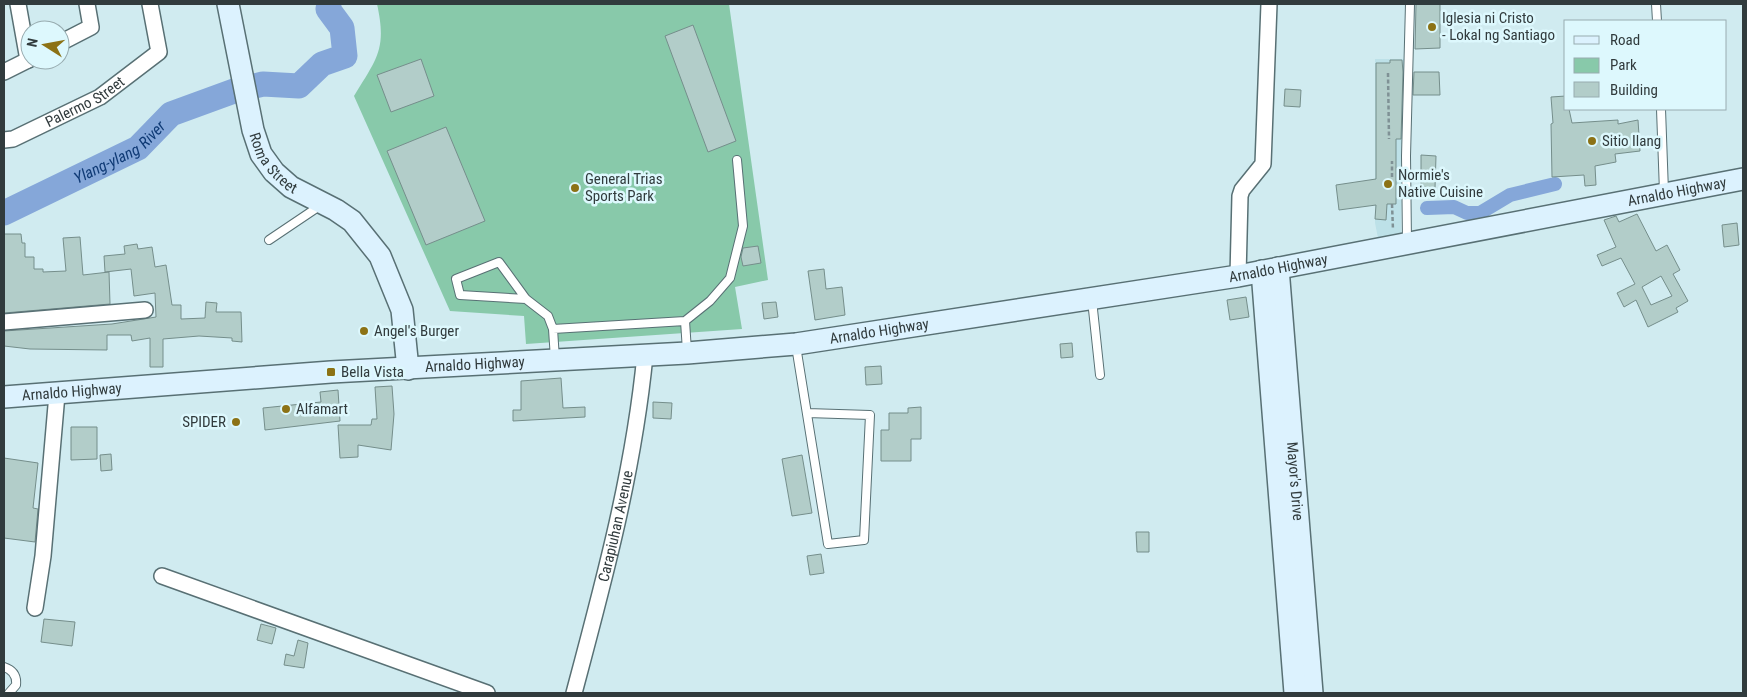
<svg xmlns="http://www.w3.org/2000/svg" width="1747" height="697" viewBox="0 0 1747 697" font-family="'Roboto Condensed',sans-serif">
<rect width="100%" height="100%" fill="#d0ebf0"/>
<!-- built -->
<path fill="#bde1e8" d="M1375 59H1404L1405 140 1401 145V234L1378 238 1375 223Z"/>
<!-- green -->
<path fill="#88c9aa" d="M377 4H729L768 280 735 287 742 329 526 344 524 316 450 311 354 96C377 58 387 49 377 4Z"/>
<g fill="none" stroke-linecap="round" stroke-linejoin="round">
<!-- canal -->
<path stroke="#85a7d9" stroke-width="14" d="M1427 208 1454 207 1467 213H1480L1510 195 1555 184"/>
<!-- river -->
<path stroke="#85a7d9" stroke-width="25" id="s1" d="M4 213 138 148 171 114 234 91 263 84 299 86 322 64 345 56 342 28 328 9 329 4"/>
</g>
<!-- building -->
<path fill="#b2cdc9" stroke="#758e8b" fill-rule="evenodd" d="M1416 4H1440V48L1415 49Z
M693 25 736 141 708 152 665 36Z
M421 59 434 96 391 112 377 75Z
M1390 60H1402L1403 72 1401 139H1396V204H1387L1386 220 1375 219 1376 205 1339 210 1336 185 1376 179V63H1390Z
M1414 72H1439L1440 95H1413Z
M1285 89 1301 90 1300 107 1284 106Z
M1566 96V109H1569L1572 123 1618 120V124L1638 120 1640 151 1615 154 1616 162 1595 166 1596 185 1585 186 1584 175 1552 177 1551 124 1553 123 1551 97Z
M446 127 485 221 426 245 387 151Z
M1421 155 1436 156 1435 188 1421 187Z
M1637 214 1656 251 1667 245 1680 270 1673 274 1688 301 1676 308 1678 312 1648 327 1636 300 1624 307 1617 293 1635 284 1621 258 1602 266 1597 255 1616 247 1604 220 1616 216 1619 222ZM1661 276 1672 296 1651 305 1642 287Z
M1737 223 1739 245 1724 247 1722 225Z
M4 234H21L22 243H25V257H34V269H43V272L66 271 63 238 80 237 83 275 109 272 110 304 4 313Z
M137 244 138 249 152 247 155 267 166 265 172 305H181V319L205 318 206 302 217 303 216 312H241L242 342 232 341V338L199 336 163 339V367H150V338L132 341 131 335H107V350L30 349 4 346V331L112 324 156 317 155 293 134 296 131 269 105 272 104 256 125 254 124 246Z
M758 246 761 263 743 266 741 257 743 248Z
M824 269 826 289 842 287 845 315 815 320 808 271Z
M1246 297 1249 317 1230 320 1227 300Z
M776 302 778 317 764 319 762 303Z
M1072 343 1073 357 1061 358 1060 344Z
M881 366 882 384 866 385 865 367Z
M561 378 563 408 585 407V417L513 421V410H521V381Z
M392 386 394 414 391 450 358 445V457L340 458 338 425H371L372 419H377L375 387Z
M338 390 340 421 265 430 263 408 321 402 320 392Z
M653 402 672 403 671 419 653 418Z
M921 407V439H911V461H881V430H889V413H908V408Z
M71 427H97V459L71 460Z
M111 454 112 470 101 471 100 455Z
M802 455 812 513 792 516 782 459Z
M4 458 38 463 33 508 38 509 35 542 4 538Z
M1136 532H1149V552H1137Z
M821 554 824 573 810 575 807 556Z
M44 619 75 622 72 646 41 642Z
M261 624 276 628 272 644 257 640Z
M298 640 308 643 304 668 284 665 286 654 294 656Z"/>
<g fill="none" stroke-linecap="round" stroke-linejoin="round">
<defs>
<path id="lane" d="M1656 4 1657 21
M1661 109 1664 192
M269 240 321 205
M1407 242 1406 156 1410 4
M526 299 460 295 456 279 499 262 526 299 548 316 553 329 555 359
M1092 300 1100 375
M685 321 710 301 730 278 743 226 737 160
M553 329 685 321 687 351
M796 346 828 544 864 540 870 415 807 413
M4 667C13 670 17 676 16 685L9 693"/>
<g id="street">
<path d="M18 4 28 60"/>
<path d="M60 43 91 27 87 4"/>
<path d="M4 72 30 59"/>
<path id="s2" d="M4 140 13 139 100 97 159 52 150 4"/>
<path d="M1238 276 1240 196 1242 190 1263 164 1269 4"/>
<path d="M4 322 145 310"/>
<path d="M162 576 487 693"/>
<path d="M35 608 43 556 57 394"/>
<path id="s3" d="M574 693C604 581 634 470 645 355"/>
</g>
<g id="secondary">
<path id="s4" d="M228 4 253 130 261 154 274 172 291 187 336 210 352 221 380 256 402 310 408 369"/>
<path id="s5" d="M1278 268 1312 693"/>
<path d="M1262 271 1295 693"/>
<path id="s6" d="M4 397 331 372 687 353 796 344 1238 276 1743 179"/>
</g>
</defs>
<!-- lane casing -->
<use href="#lane" stroke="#587074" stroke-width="10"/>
<!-- street casing -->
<use href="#street" stroke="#587074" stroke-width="18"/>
<!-- secondary casing -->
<use href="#secondary" stroke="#587074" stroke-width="24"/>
<!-- path -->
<path stroke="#7f9195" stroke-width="2.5" stroke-dasharray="4 2.5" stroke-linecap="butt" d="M1388 73 1389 139
M1392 177V161
M1392 204 1393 230"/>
<!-- lane -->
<use href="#lane" stroke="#fff" stroke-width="8"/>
<!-- street -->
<use href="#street" stroke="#fff" stroke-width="15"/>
<!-- secondary -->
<use href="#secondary" stroke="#dcf2fe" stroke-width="21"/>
</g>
<!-- markers -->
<g fill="#8c7215" stroke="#ddf8fd" stroke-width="2">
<circle cx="1432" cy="27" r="5"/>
<circle cx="1592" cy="141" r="5"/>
<circle cx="1388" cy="184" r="5"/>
<circle cx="575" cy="188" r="5"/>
<circle cx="364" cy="331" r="5"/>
<rect x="326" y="367" width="10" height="10" rx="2.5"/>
<circle cx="286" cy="409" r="5"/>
<circle cx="236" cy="422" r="5"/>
</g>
<g text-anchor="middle" stroke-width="5" stroke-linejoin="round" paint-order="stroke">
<!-- poi labels -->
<g font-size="15" fill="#313b3d" stroke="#ddf8fd" text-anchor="start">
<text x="1442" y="23">Iglesia ni Cristo<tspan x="1442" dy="17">- Lokal ng Santiago</tspan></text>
<text x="1602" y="146">Sitio Ilang</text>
<text x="1398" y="180">Normie's<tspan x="1398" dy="17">Native Cuisine</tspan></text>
<text x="585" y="184">General Trias<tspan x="585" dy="17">Sports Park</tspan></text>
<text x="374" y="336">Angel's Burger</text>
<text x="341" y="377">Bella Vista</text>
<text x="296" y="414">Alfamart</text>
<text x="226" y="427" text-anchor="end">SPIDER</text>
</g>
<!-- street labels -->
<g font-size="15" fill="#313b3d" stroke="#ddf8fd">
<text dy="5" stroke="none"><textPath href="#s2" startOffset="90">Palermo Street</textPath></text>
<text dy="5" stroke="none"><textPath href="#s4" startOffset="168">Roma Street</textPath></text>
<text dy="5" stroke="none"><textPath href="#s6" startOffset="1688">Arnaldo Highway</textPath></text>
<text dy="5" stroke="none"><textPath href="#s6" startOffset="1282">Arnaldo Highway</textPath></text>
<text dy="5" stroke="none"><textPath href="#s6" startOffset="878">Arnaldo Highway</textPath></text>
<text dy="5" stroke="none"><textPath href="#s6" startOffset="472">Arnaldo Highway</textPath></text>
<text dy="5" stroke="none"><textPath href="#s6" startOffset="68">Arnaldo Highway</textPath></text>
<text dy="5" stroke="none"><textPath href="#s5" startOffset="214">Mayor's Drive</textPath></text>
<text dy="5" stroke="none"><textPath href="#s3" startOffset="172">Carapiuhan Avenue</textPath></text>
</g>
<!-- water labels -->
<g font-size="16" font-style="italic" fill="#0f3a75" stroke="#ddf8fd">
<text dy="6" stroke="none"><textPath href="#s1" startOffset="131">Ylang-ylang River</textPath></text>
</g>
</g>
<!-- border -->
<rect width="1747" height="697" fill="none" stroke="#313b3d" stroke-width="10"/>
<!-- legend -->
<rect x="1564" y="20" width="162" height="90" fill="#ddf8fd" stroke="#98acb0"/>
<rect x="1574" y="36" width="25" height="8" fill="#dcf2fe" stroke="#98acb0"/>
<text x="1610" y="45" font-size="15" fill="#313b3d">Road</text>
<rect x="1574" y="58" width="25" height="15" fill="#88c9aa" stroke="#98acb0"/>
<text x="1610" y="70" font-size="15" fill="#313b3d">Park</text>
<rect x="1574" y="82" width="25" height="15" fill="#b2cdc9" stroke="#98acb0"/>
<text x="1610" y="95" font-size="15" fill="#313b3d">Building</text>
<!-- north arrow -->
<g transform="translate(45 45) rotate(281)"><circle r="24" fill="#ddf8fd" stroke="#98acb0"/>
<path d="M0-4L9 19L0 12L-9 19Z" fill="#8c7215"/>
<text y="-8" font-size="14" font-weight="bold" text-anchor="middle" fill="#313b3d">N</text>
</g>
</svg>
